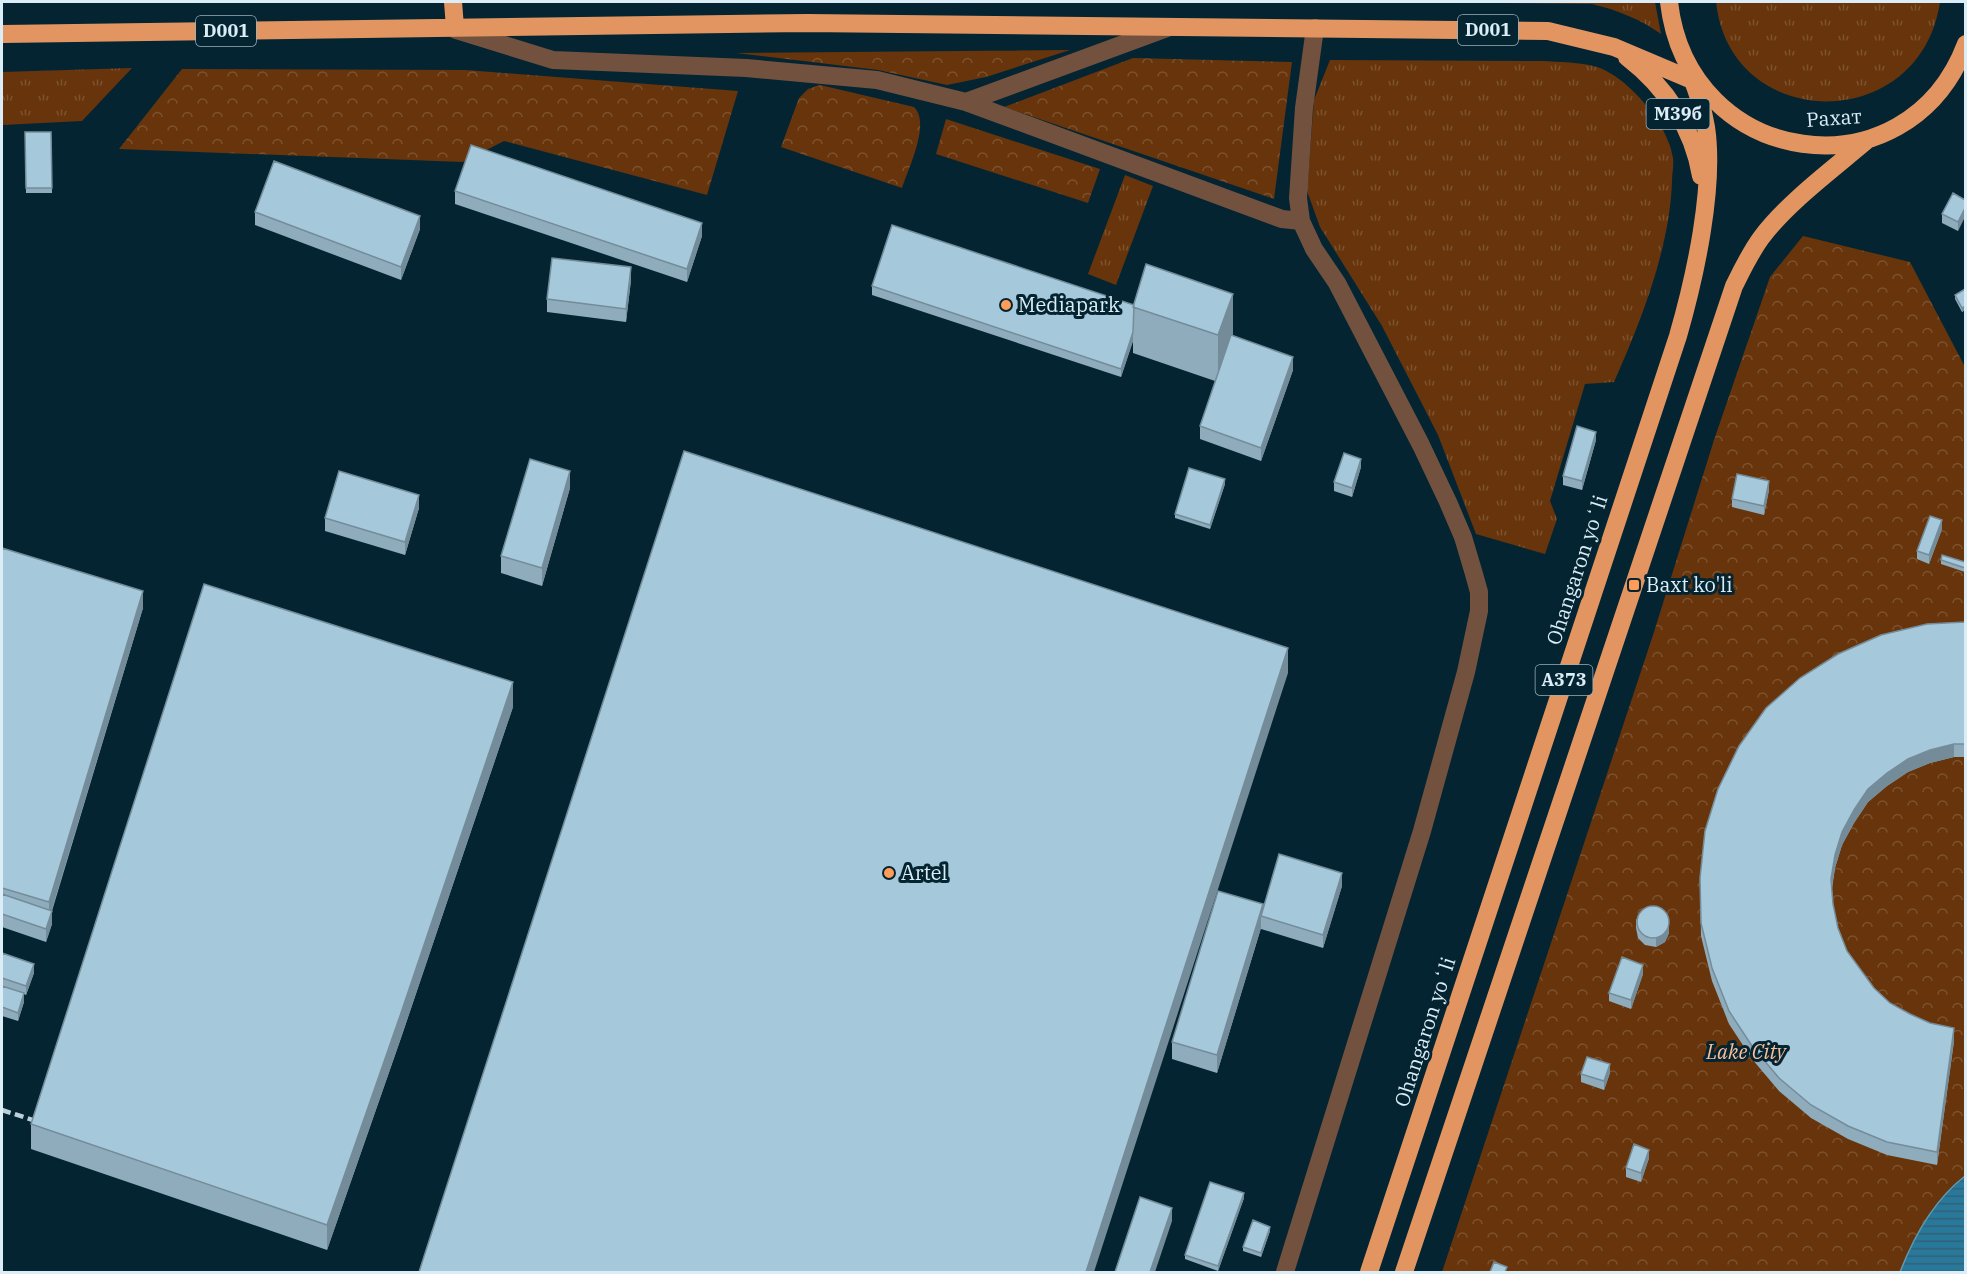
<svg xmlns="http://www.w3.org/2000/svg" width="1967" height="1274" viewBox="0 0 1967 1274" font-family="'IBM Plex Serif',serif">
<defs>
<pattern id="grass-tufts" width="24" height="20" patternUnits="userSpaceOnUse" patternTransform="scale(1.5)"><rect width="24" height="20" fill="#67340b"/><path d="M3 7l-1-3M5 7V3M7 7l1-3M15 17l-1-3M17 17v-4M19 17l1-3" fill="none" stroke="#7c522f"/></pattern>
<pattern id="forest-crowns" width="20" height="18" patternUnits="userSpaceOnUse" patternTransform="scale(1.5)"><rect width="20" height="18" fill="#67340b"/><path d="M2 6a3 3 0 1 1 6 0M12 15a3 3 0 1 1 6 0" fill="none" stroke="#7c522f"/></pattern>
<pattern id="water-rules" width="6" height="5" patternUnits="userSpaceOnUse" patternTransform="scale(1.5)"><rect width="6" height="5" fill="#27789b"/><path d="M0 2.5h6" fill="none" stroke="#346072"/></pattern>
</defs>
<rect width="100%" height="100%" fill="#042432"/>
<!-- grass -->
<path fill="url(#grass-tufts)" d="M1415 2H1655L1661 34C1640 19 1617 10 1592 4Z
M1716 2H1940C1920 136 1730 133 1716 2Z
M1330 60 1542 61C1560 62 1579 62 1597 67 1628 77 1669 125 1673 158 1674 165 1672 174 1672 181 1670 248 1641 321 1614 382L1585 384 1550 501 1557 519 1545 554 1476 534 1438 435 1382 326 1320 227 1307 191 1314 100Z
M132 68 82 121 2 125V72Z
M1125 175 1153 186 1116 285 1088 274Z"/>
<!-- forest -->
<path fill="url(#forest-crowns)" d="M1070 50 986 77 947 85 878 70 736 53Z
M1133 58 1292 62 1274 199 1004 107Z
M182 69 466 70 738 91 707 195 504 141 463 162 119 149Z
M820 85 914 107C931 123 908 169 902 188L781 147 799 98 808 89Z
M946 119 1100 169 1088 203 936 154Z
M1803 236 1910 262 1965 367V1176C1934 1200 1914 1236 1900 1272H1442L1654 632 1714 440 1770 277Z"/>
<!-- water -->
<path fill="url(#water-rules)" stroke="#5d9bb6" stroke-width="1.5" d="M1965 1176V1272H1900C1914 1236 1934 1200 1965 1176Z"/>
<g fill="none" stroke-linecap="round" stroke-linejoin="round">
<!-- minor -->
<path stroke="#72523e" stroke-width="18" d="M456 30 553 60 746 68 877 80 966 102 1282 219 1301 221 1314 249 1337 283 1421 445 1448 502 1463 537 1474 574 1479 592V611L1466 672 1422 831 1285 1272
M966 102 1167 28
M1301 221 1298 198 1304 108 1315 28"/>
<!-- highway -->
<path stroke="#e39561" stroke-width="18" d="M453 2 455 27
M1669 2C1688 168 1907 200 1966 44
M2 34 807 23 1548 31 1614 47 1699 83
M1627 57C1666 87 1693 128 1701 176
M1369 1272 1678 336C1695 277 1715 187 1706 127 1703 109 1697 90 1690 74
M1404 1272 1734 286C1742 270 1750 253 1761 238 1787 203 1833 169 1866 141"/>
<!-- rail -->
<path stroke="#bcd0da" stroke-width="4.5" stroke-dasharray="9 4.5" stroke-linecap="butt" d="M2 1110 39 1122"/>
</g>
<!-- wall -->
<path fill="#8eacbc" d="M25 132H51L52 193H26Z
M455 191 702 236 687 282 455 204Z
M1965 200 1958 231 1942 223V214Z
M255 212 420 229 401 280 255 225Z
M631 280 626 322 547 312V299Z
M872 286 1134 305 1233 336 1293 370 1261 461 1200 439V426L1215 381 1133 353V341L1121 377 872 295Z
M1965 289V310L1962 312 1955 299V295Z
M1596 440 1582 490 1563 485V476Z
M1361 467 1352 497 1334 491V482Z
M1225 484 1210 529 1175 518V514Z
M570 488 542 586 501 573V556Z
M1769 490 1764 515 1732 507V499Z
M419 508 405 555 325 531V518Z
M1942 529 1929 564 1917 559V551Z
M2 548 143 608 52 911V924L46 942 2 927Z
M1941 560 1965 562V572L1941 564Z
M1965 622V757H1954L1930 763 1908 772 1887 786 1868 802 1854 823 1842 845 1835 868 1832 889 1833 904 1838 928 1847 951 1874 988 1890 1003 1954 1041 1937 1165 1887 1155 1848 1139 1811 1118 1779 1091 1752 1059 1729 1024 1712 981 1701 936 1700 878Z
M513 707 401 1038 327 1250 31 1149V1124Z
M1342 886 1323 948 1261 929V928L1217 1073 1172 1059V1042L1263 910Z
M1636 919 1669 933 1665 942 1656 947 1645 945 1638 938 1636 928Z
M2 953 34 973 26 995 24 994V1002L18 1021 2 1016Z
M1643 974 1631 1009 1609 1001V993Z
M1610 1073 1604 1090 1581 1082V1074Z
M1649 1158 1641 1182 1626 1177V1168Z
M1244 1198 1218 1271 1185 1259V1255Z
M1270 1231 1261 1257 1243 1251V1247Z"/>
<!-- shaded-wall -->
<path fill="#748c99" d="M1965 208V217L1958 231V222Z
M420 216V229L401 280V267Z
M702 223V236L687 282V269Z
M631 267V280L626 322V309Z
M1233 294V341L1218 382V335Z
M1965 306V310L1962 312V308Z
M1133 332V341L1121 377V369Z
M1293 357V370L1261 461V448Z
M1596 432V440L1582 490V481Z
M1361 459V467L1352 497V488Z
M570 471V488L542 586V568Z
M1225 479V484L1210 529V525Z
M1769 481V490L1764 515V506Z
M419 495V508L405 555V542Z
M1942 520V529L1929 564V555Z
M143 591V608L49 919V902Z
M1288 648V673L1094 1272H1086Z
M513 682V707L401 1038 327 1250V1225Z
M1954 744V757L1930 763 1908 772 1887 786 1868 802 1854 823 1842 845 1835 868 1831 892V879L1835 855 1842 832 1854 810 1868 789 1887 773 1908 759 1930 750Z
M1342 873V886L1323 948V935Z
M1263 904V917L1261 916V928L1217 1073V1055Z
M52 911V924L46 942V929Z
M1669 924V933L1665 942 1656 947V938Z
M34 964V973L26 995V986Z
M1643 965V974L1631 1009V1000Z
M24 993V1002L18 1021V1013Z
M1954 1028V1041L1937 1165V1152Z
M1610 1064V1073L1604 1090V1081Z
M1649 1150V1158L1641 1182V1173Z
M1244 1193V1198L1218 1271V1266Z
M1172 1208V1221L1155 1272H1150Z
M1270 1227V1231L1261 1257V1253Z"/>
<!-- building -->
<path fill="#a5c8db" stroke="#748c99" stroke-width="1.5" d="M25 132H51L52 188H26Z
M471 145 702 223 687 269 455 191Z
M274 161 420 216 401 267 255 212Z
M1953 193 1965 200V208L1958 222 1942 214Z
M892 225 1134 305 1133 332 1121 369 872 286Z
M552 258 631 267 626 309 547 299Z
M1146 264 1233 294 1218 335 1133 307Z
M1965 289V306L1962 308 1955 295Z
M1231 335 1293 357 1261 448 1200 426Z
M1577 426 1596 432 1582 481 1563 476Z
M684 451 1288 648 1086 1272H419Z
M1344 453 1361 459 1352 488 1334 482Z
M530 459 570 471 542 568 501 556Z
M1189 468 1225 479 1210 525 1175 514Z
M339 471 419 495 405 542 325 518Z
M1737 474 1769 481 1764 506 1732 499Z
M1930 516 1942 520 1929 555 1917 551Z
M2 548 143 591 49 902 2 888Z
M1942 555 1965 562V568L1941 560Z
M204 584 513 682 401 1013 327 1225 31 1124Z
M1965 622V744H1954L1930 750 1908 759 1887 773 1868 789 1854 810 1842 832 1835 855 1831 879 1833 904 1838 928 1847 951 1874 988 1890 1003 1910 1014 1930 1023 1954 1028 1937 1152 1887 1142 1848 1126 1811 1105 1779 1078 1752 1046 1729 1011 1712 968 1701 923 1700 878 1705 831 1718 789 1739 746 1766 708 1800 678 1838 654 1881 635 1927 624Z
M1279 854 1342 873 1323 935 1261 916Z
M1218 891 1263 904 1217 1055 1172 1042Z
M2 894 52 911 46 929 2 914Z
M1637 922a16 16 0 1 1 32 0a16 16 0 1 1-32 0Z
M2 953 34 964 26 986 2 978Z
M1622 957 1643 965 1631 1000 1609 993Z
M2 986 24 993 18 1013 2 1007Z
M1587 1057 1610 1064 1604 1081 1581 1074Z
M1634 1144 1649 1150 1641 1173 1626 1168Z
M1210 1182 1244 1193 1218 1266 1185 1255Z
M1140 1197 1172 1208 1150 1272H1115Z
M1253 1220 1270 1227 1261 1253 1243 1247Z
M1494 1262 1507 1267 1505 1272H1490Z"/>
<!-- markers -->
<g fill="#fe9c58" stroke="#042432" stroke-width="2">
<circle cx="1006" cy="305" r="6"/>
<rect x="1628" y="579" width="12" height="12" rx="3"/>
<circle cx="889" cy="873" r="6"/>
</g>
<g text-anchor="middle" stroke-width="6" stroke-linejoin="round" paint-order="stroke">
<!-- shield labels -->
<g fill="#042432" stroke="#9ab1bb" stroke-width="1.5">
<rect x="1458" y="15" width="60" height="30" rx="4.5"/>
<rect x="196" y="16" width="60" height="30" rx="4.5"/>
<rect x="1646.5" y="99" width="63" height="30" rx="4.5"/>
<rect x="1535.5" y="665" width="57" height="30" rx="4.5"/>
</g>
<g font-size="18" font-weight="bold" fill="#dbedf6">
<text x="1488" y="36">D001</text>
<text x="226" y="37">D001</text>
<text x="1678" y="120">M39б</text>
<text x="1564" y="686">A373</text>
</g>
<!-- street labels -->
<g font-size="20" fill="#dbedf6" stroke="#042432">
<text transform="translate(1834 118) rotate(-4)" y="7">Рахат</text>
<text transform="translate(1577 570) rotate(-72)" y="7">Ohangaron yoʻli</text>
<text transform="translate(1425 1032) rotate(-72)" y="7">Ohangaron yoʻli</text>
</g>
<!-- poi labels -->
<g font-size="20" fill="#dbedf6" stroke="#042432" text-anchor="start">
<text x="1018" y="312">Mediapark</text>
<text x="1646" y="592">Baxt ko'li</text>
<text x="901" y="880">Artel</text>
</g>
<!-- park labels -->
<g font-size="20" font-style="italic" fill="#fdbf98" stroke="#042432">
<text x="1746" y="1059">Lake City</text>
</g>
</g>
<!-- border -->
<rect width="1967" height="1274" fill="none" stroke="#dbedf6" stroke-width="6"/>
</svg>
